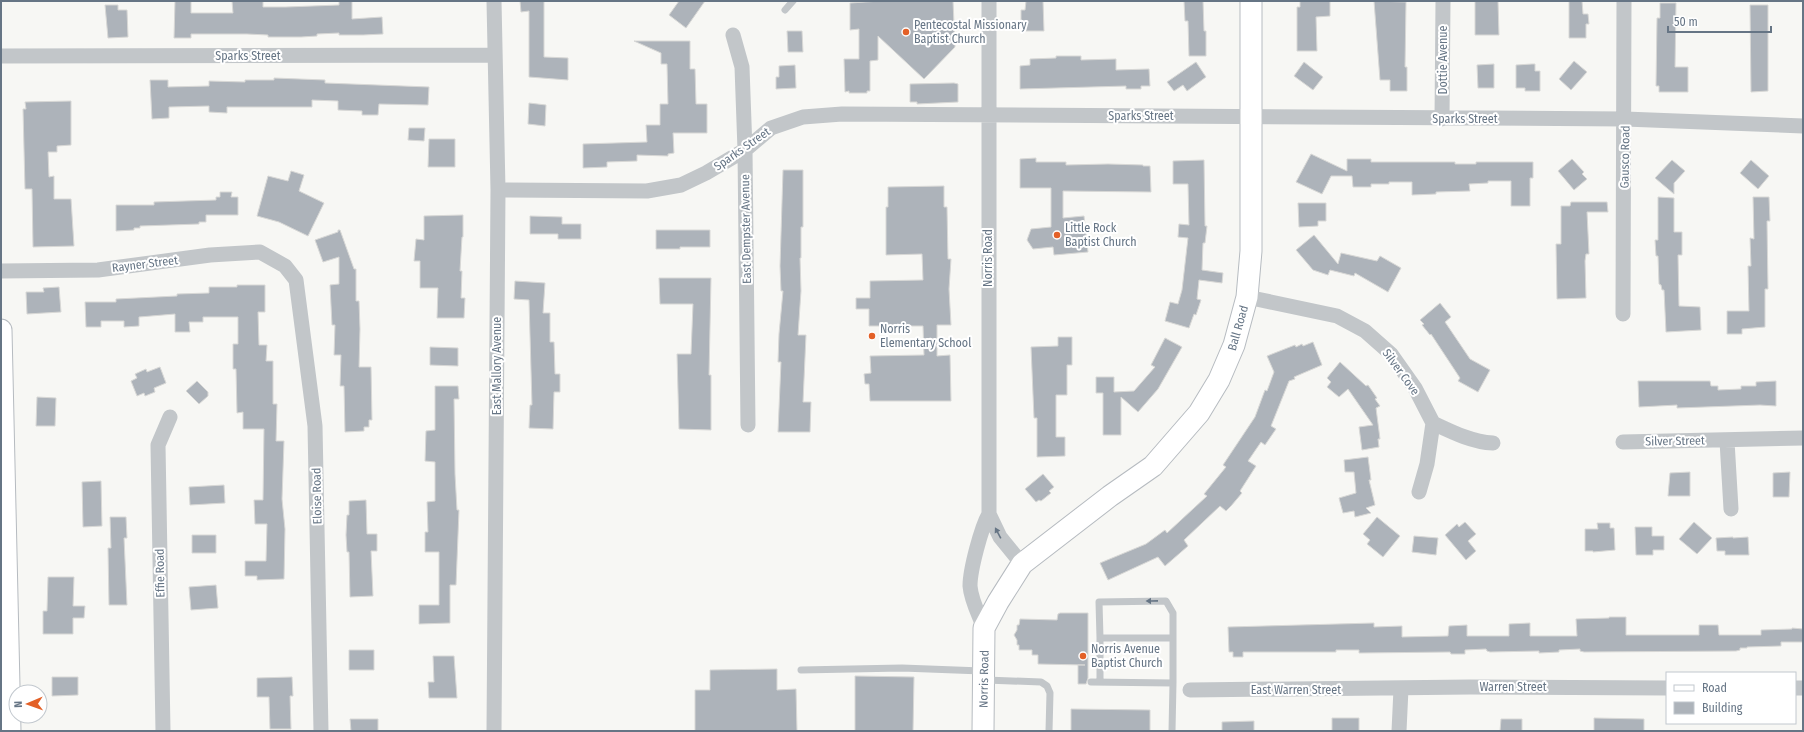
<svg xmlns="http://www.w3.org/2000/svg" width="1804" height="732" viewBox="0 0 1804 732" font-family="'Fira Sans Condensed',sans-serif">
<rect width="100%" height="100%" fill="#f7f7f4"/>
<!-- building -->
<path fill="#adb3ba" stroke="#d8d8d6" d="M175 1H191V13H233L232 1H263V7H286L339 5V1H352V19L382 17 383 34 363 35H339V33L317 34V36L301 37H268V35L247 34H191V38H174Z
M520 1H544V57L568 58V80L529 77V11L521 12Z
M679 1H705L686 28 669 15Z
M881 1H953L955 47 924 79 878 36V60L870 61V91H867V93H849V91L845 92 844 59H859V29L850 30V3Z
M1026 1H1043L1044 31H1025V23H1021V10H1025Z
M1184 1H1203L1204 31H1206V56H1189L1188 21H1185Z
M1300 1H1330V16L1316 17 1317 51H1297V7H1300Z
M1374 1 1406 2 1405 67H1407V91H1390V80H1380Z
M1475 1H1498L1499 35H1475Z
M1569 1H1582L1583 14H1588L1589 24H1586V38H1569Z
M1660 3H1676L1675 67H1688V92H1659V86H1656L1657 18H1660Z
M105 5H118V10H127L128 37 108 38Z
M1750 5H1768V91L1751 92Z
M787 31H802L803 52H788Z
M634 41H690V69H695L696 104H707V133H673L674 153 668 154V156L637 155V161L607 162V167L583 168V144L647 142 646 125H660V104H668L667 64H661V53Z
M1056 56H1081V60L1116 59V70L1149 69 1150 86H1141V89H1126V86L1020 89V66L1030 65V59L1056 58Z
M1574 61 1587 72 1571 90 1559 79Z
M1196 62 1206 77 1187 91 1183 85 1174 91 1167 82Z
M1304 62 1323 77 1313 90 1294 76Z
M1494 64V88H1478L1477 65Z
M1532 64H1535V71H1540V91H1525V88H1516V65Z
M795 65 796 88 776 89V77H779V66Z
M274 78 325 80V83L429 87 428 105 379 104 378 115H362V111L338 110V101L312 100V107H227V113L209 112V106L169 107V118L152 119 150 80H168V87L209 86V81L245 82V80H274Z
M954 83 958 84V102L917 104V102H910V84Z
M71 101V145L57 146V152H48L49 177 54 176V199H71L74 246 33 247 32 189H25L23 109H26L25 102Z
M529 103 546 105 545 126 528 124Z
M409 128H425L424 141 408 140Z
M429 139H455V167H428Z
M1311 154 1347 171V159H1371V162H1455V164H1476V162H1533V178H1530V206H1511V181H1488V183L1469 184 1470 191 1436 192V194L1412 195V182H1389V184H1371V187H1353L1352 176H1331L1322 194 1296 182Z
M1036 158V162H1066V165L1108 164 1143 165V166H1150L1151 192 1063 191V218L1084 216 1088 252 1054 255 1053 247 1033 249 1027 240 1031 229 1051 227V188H1020V159Z
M1572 159 1584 172 1582 174 1587 179 1574 190 1558 171Z
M1204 160 1205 226H1207L1205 243H1203L1202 270 1223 273 1222 283 1199 280 1197 299 1201 300 1196 315 1194 314 1189 328 1165 321 1170 302 1178 304 1182 290 1188 238 1178 237 1179 224 1189 225 1188 184H1173V161Z
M1672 160 1685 171 1674 183V194L1655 178Z
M1751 160 1769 176 1758 189 1740 173Z
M783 170H803V227H801V258H800L801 291 798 335H806L803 402H811L810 432H778L781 362H778L779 334 783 291H781L780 266Z
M291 171 304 175 299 191 324 203 308 236 279 222 257 216 268 176 288 181Z
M944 186V207H947L948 259H951L949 289 951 325H937V356L950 355 951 401H870L869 384H865L864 374 871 373 870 356 924 355 923 326H869V309H856V298H870V281L923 280 922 254 886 255V207H888V187Z
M220 192H232L231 197H238V215H206V222H199V224L140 226V228H134V230L116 231V205H154V202L216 200V197H220Z
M1658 197 1674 198V232H1682V255H1678L1679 306 1700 307 1701 330 1666 332 1664 290H1662L1661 285 1659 284 1658 256H1656L1655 240H1658Z
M1753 197H1769L1770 221H1767L1768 289H1765V327L1742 329V334H1727V311H1749L1748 266H1751L1750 238 1754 239Z
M1571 202H1607L1608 212H1587L1589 254H1586L1585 261 1586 298 1557 299 1556 244H1561V206H1570Z
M1298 203H1326V221H1318V226L1299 227Z
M463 215V237H462L460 271H462L461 298H465L464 318H437L438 288H420V261H414L416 239 424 240V216Z
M530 216 562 217V224H581V239H558V234H530Z
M338 230H340L354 269H356V301H359L360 329 359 367H371L372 420H369V427H364V431L345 432 344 386H340L341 355H334L335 325H332L330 285 339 284V257L323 262 315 240 338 232Z
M656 230H710V247H680V249H656Z
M1314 235 1338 264 1341 253 1377 261 1380 256 1401 268 1388 292 1355 273 1354 276 1330 270 1328 275 1313 270 1296 250Z
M659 278H711L709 375H711V430L679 429 677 354H691L693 304H660Z
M515 281 545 283 543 313H550V342H554L555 374H560V392H554L553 429 529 428 530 405H532L529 300 514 299Z
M237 285H265V312H258L259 345H267L266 361H273V404H277L276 441H284L282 499 285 529 284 579 257 580V576H245V561H266L267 524H255L254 500H263L264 429H243V412L237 413 236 369H233V344H238V317H203V322H189L190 332H175V314L139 317V326L124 327V321H101V327H86L85 302H116V299L177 296V294L209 293V287H237Z
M59 287 61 312 27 314 26 292H44L43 288Z
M1440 303 1451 317 1445 322 1470 359 1490 370 1478 392 1458 381 1460 378 1431 334 1430 335 1422 325 1424 324 1420 320Z
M1058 337H1072V365H1067V395H1056V437H1065V456L1037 457V418H1034L1031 347 1058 346Z
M1165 338 1182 347 1158 389 1138 412 1121 397V435H1103V393H1096V377H1114V392L1134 391 1155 367 1151 365Z
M1313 342 1322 365 1294 377 1295 379 1289 381 1271 426 1276 429 1265 445 1261 442 1248 461 1256 466 1240 491 1242 493 1231 506 1226 511 1220 506 1184 540 1188 546 1165 566 1158 557 1108 580 1100 563 1146 544 1165 530 1167 533 1207 496 1204 494 1226 467 1223 465 1255 417 1265 390 1267 391 1274 372 1267 356 1295 345 1296 347 1302 344 1303 346Z
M430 347 458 348V366L430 365Z
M1340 362 1366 386 1368 385 1377 398 1375 399 1380 406 1376 408 1380 439H1378L1379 447 1362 450 1359 427 1373 425 1348 389 1339 397 1327 387 1331 382 1327 378Z
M160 367 166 383 154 388 155 392 145 396 144 393 137 396 131 381 137 378 135 374 146 369 147 372Z
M197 381 208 392V396L199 404 186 391Z
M1638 381H1710L1711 386H1718V390L1741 389V386H1756V382L1776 381V406L1760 405 1677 408V405L1639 407Z
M435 386H458L459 399H454L455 474 457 510H459L456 585H450V623L419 624V605H439V552H425V532H428L427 502 435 501V462L425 461 426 431 435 430Z
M37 397 56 398 55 426H36Z
M1368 457 1371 480H1369L1375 505 1366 508 1371 513 1355 517 1354 511 1343 513 1339 498 1356 493 1354 472H1345L1344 460Z
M1690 472V496H1668L1670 473Z
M1790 472 1789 497H1773V473Z
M1043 474 1054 487 1049 491 1051 493 1041 501 1039 500 1036 502 1025 489Z
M101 481 102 526 83 527 82 482Z
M224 485 225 503 190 505 189 487Z
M366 500 367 534H377V551H371L373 596 350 597 349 552H347L346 535 347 515H349V501Z
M110 517H126L127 538H124L127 605H109L108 548H111Z
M1377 517 1400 536 1383 557 1367 544 1370 540 1363 534Z
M1465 522 1476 534 1468 541 1476 551 1466 560 1445 535 1457 524 1459 527Z
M1694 522 1712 538 1697 554 1679 539Z
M1597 523H1610V528H1614L1615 550 1593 552V551H1585V529H1598Z
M1635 527H1652V536H1664V550H1653V555H1636Z
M192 535H216V553H192Z
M1414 536 1438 538 1436 555 1412 552Z
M1733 537V538L1748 537 1749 555H1725V551H1717L1716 538Z
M48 577H74L73 606H85L84 618H73V634H43V611H47Z
M216 585 218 608 191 610 189 587Z
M1060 613H1088V678L1086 684H1078V665H1085L1038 664V655H1032V650H1019V645H1017V640L1014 635 1017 630V625H1019L1020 619 1057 620 1058 614Z
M1609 617H1626V635H1699V625H1718L1719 635H1761V630L1792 629V628L1803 629V642H1781V646L1747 647V648H1740V650L1736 651 1584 652 1580 651V649L1559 650V652L1539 653V651L1490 652 1487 651 1486 649 1465 650V654H1451L1450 652 1359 653V650H1336V652H1243V657H1233V652H1229L1228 627 1374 623V627L1402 626V637L1448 636 1449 626 1467 625V636H1509V624L1530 623V636H1577L1576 619 1609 618Z
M349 650H374V670H349Z
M433 656H454L457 698H429L428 682H434Z
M777 669V690L796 689 797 731H695V690H710V670Z
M855 676 914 677 913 731H855Z
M52 677H78V695L52 696Z
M292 677 293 696H290L291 729H270L269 697H257V678Z
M1071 709 1150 710V731H1071Z
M1332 718H1359V731H1332Z
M1594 718 1644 719V731H1594Z
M350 719H378V731H351Z
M1501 719H1522V731H1500Z
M1254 721V731H1222V722Z"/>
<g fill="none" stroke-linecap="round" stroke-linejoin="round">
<defs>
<path id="secondary" d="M1 330 10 731
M983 731 984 628 998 602 1022 564 1110 496 1153 466 1199 413 1219 380 1234 345 1247 297 1251 251V1"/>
</defs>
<!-- secondary casing -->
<use href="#secondary" stroke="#b6bbc0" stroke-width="23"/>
<!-- lane -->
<path stroke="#c2c6c9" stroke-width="7" d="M785 10 793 1
M1100 638 1099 602 1166 601 1173 613V638
M801 670 902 668 982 671
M986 680 1041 682 1047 686 1050 693 1049 731
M1091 682 1173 683 1172 731
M1100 682V638H1173V683"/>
<!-- street -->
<path stroke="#c2c6c9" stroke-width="15" d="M494 1 498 190 494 731
M989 1V514
M733 35 742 67 745 150 748 425
M1 56 494 55
M1442 119 1443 1
M498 190 647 191 681 185 706 173 745 150 771 128 803 117 842 114 1625 119 1803 126
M1 271 98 270 210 255 260 252 285 266 296 280 315 426 321 731
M1247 297 1337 316 1365 331 1391 354 1415 388 1433 423 1427 464 1419 492
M1623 314 1624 1
M1433 423C1452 432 1472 442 1493 443
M1727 441 1731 509
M1623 442 1803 438
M984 628C979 615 971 600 970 586 970 570 981 528 989 514L1000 537 1022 564
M1795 688H1803
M1190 690 1470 687 1667 688
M163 731 158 445 170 417
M1399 731 1401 689"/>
<!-- secondary -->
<use href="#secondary" stroke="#fff" stroke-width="21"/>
</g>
<!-- one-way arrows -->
<defs><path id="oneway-solid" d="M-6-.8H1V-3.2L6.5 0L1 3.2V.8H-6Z"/></defs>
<g fill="#667585">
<use href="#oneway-solid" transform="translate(998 533) rotate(-118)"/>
<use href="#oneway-solid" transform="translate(1152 601) rotate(179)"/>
</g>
<!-- markers -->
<g fill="#e36027" stroke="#fff" stroke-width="1.5">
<circle cx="906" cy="32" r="4"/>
<circle cx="1057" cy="235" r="4"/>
<circle cx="872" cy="336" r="4"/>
<circle cx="1083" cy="656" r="4"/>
</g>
<g text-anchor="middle" stroke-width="4" stroke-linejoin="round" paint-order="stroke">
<!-- poi labels -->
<g font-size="12" fill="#667585" stroke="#fff" text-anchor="start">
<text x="914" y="29">Pentecostal Missionary<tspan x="914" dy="14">Baptist Church</tspan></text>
<text x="1065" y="232">Little Rock<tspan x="1065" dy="14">Baptist Church</tspan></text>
<text x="880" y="333">Norris<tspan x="880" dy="14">Elementary School</tspan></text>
<text x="1091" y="653">Norris Avenue<tspan x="1091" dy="14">Baptist Church</tspan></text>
</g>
<!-- street labels -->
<g font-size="12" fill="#667585" stroke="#fff">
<text x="248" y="60">Sparks Street</text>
<text transform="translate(1443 60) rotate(-90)" y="4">Dottie Avenue</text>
<text x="1141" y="120">Sparks Street</text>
<text x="1465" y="123">Sparks Street</text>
<text transform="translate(742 149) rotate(-35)" y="4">Sparks Street</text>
<text transform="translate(1625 157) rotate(-89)" y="4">Gausco Road</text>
<text transform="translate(746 229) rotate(-91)" y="4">East Dempster Avenue</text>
<text transform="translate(988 258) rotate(-90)" y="4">Norris Road</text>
<text transform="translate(145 264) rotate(-7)" y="4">Rayner Street</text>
<text transform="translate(1238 328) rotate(-74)" y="4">Ball Road</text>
<text transform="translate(497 366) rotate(-90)" y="4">East Mallory Avenue</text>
<text transform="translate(1401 372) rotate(54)" y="4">Silver Cove</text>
<text transform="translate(1675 441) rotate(-1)" y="4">Silver Street</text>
<text transform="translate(317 496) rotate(-91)" y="4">Eloise Road</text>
<text transform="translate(160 573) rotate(-91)" y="4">Effie Road</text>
<text transform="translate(984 679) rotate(-89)" y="4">Norris Road</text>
<text x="1513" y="691">Warren Street</text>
<text x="1296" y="694">East Warren Street</text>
</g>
</g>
<!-- border -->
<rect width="1804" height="732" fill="none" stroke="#667585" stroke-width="4"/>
<!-- legend -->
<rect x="1666" y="672" width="130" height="52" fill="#ffffff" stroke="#c2c8ce"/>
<rect x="1674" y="685" width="20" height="6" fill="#ffffff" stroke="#c2c8ce"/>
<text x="1702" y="692" font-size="12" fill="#667585">Road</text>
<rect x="1674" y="702" width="20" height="12" fill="#adb3ba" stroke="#c2c8ce"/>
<text x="1702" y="712" font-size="12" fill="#667585">Building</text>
<!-- north arrow -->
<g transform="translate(28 704) rotate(268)"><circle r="19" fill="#ffffff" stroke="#c2c8ce"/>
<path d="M0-3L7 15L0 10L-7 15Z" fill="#e36027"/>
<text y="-6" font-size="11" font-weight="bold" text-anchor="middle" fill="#667585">N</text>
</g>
<!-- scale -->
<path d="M1668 26v6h103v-6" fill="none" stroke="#667585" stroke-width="2"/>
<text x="1674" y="26" font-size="12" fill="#667585" stroke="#ffffff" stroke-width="3" paint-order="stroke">50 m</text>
</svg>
